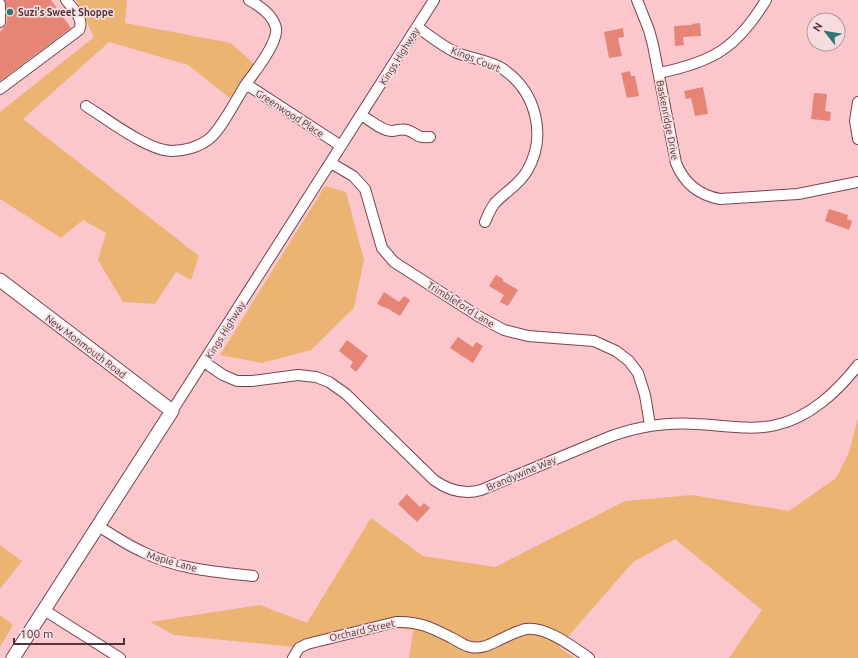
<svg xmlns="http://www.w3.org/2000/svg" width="858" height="658" viewBox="0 0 858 658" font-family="Ubuntu,sans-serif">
<rect width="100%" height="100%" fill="#fbc7cd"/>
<!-- green -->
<path fill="#ecb472" d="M76 0H127L125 23 231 43 254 64 230 98 188 65 109 42 23 119 199 256 191 280 176 272 155 304 123 302 98 260 106 233 83 220 61 238 0 199V112L94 37Z
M325 186 346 192 364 260 354 308 311 350 262 363 220 355Z
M858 418V658H729L762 610 675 539 633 562 559 647 574 658H409L413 630 373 625 305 648 174 635 150 622 260 605 307 623 371 518 423 556 495 567 625 501 692 495 789 511 836 478 849 452Z
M0 545 22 561 0 589Z
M0 615 13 625 0 647Z"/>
<!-- building -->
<path fill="#e68475" d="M5 0H51L71 28 0 81V32L6 25 7 19 6 4Z
M700 23 701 36 683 37 684 45 675 46 674 26 692 25V24Z
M623 28 624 37 618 38 622 56 609 58 604 32Z
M630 71 631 76H635L639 96 627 98 621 73Z
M703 87 708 114 695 116 691 98 686 99 684 91Z
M814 93 827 94 825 111 831 112 830 121 811 119Z
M829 209 848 215 847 219 852 221 849 230 825 221Z
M496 275 503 279V281L518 290 508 306 500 302 504 295 489 286Z
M384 292 399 302 404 296 410 300 400 316 385 307V308L377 304Z
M458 337 473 347 476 342 483 346 473 363 450 348Z
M347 340 368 356 356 372 350 367 353 362 339 351Z
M407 494 420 507 424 503 430 508 417 522 398 504Z"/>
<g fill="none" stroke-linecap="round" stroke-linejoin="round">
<defs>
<path id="minor" d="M637 0 649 30 653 45 676 163C684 183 698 195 720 199L798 194 858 182
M0 4V22
M417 27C429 35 442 46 455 52 471 59 489 60 503 69 537 92 547 137 527 171 519 185 505 192 495 203 490 209 488 215 485 222
M659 73C713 62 737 48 766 0
M246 84 341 146
M0 89 79 30C85 19 72 8 66 0
M858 102 855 121 858 139
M86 106C107 119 148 151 172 151 184 151 199 147 209 139 221 130 237 98 246 84 256 70 268 56 274 40 275 37 277 31 276 28 273 15 260 6 249 0
M361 115C370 120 382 131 392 131 397 131 401 128 407 130 419 134 415 138 430 137
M331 163 353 176 365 189 382 248 394 262 478 316 504 330 528 336 594 341 616 351 629 361 638 373 645 395 650 425
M204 362 223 375 237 381H252L298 375 316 377 329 382 346 394 434 480C448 490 464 495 481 490L604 439C634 427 664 422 696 424 722 425 750 431 776 425 809 418 838 391 858 365
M172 411 434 0
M98 526C113 535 127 545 143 552 176 569 216 572 253 576
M44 610 120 658
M293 658 299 648 307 644 396 622C419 621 432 628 452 638 458 641 464 646 471 647 481 649 489 645 497 641 506 637 516 631 526 629 546 626 573 647 589 658"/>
<path id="major" d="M0 280 172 411 13 658"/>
</defs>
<!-- minor casing -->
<use href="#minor" stroke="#79434c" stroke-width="12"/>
<!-- major casing -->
<use href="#major" stroke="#79434c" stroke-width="15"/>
<!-- minor -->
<use href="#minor" stroke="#fff" stroke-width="10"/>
<!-- major -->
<use href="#major" stroke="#fff" stroke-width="13"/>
</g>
<!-- markers -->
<circle fill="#2d7672" stroke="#f7dcdf" stroke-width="1.5" cx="10" cy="12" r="4"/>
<g text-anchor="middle" stroke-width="3.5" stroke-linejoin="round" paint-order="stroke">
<!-- poi labels -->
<g font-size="10" font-weight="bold" fill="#4f3539" stroke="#f7dcdf" text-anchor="start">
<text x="18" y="16">Suzi's Sweet Shoppe</text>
</g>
<!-- street labels -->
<g font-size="10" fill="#4f3539" stroke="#f7dcdf">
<text transform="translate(399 56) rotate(-58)" y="4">Kings Highway</text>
<text transform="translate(476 59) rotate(22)" y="4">Kings Court</text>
<text transform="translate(290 113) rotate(33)" y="4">Greenwood Place</text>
<text transform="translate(668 120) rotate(79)" y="4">Baskenridge Drive</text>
<text transform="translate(461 304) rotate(32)" y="4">Trimbleford Lane</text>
<text transform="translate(225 330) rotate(-58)" y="4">Kings Highway</text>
<text transform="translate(86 346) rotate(37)" y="4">New Monmouth Road</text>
<text transform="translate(521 473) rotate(-23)" y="4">Brandywine Way</text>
<text transform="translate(172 561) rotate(16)" y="4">Maple Lane</text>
<text transform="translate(362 630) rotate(-13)" y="4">Orchard Street</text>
</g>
</g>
<!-- north arrow -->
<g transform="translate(826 32) rotate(301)"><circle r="19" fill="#f7dcdf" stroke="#b4999d"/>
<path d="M0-3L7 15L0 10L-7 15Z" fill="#2d7672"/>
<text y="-6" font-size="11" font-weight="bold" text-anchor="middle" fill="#4f3539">N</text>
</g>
<!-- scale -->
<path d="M14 638v6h110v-6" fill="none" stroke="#4f3539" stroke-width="2"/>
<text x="20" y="638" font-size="12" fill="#4f3539" stroke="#f7dcdf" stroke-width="3" paint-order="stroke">100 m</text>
</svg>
